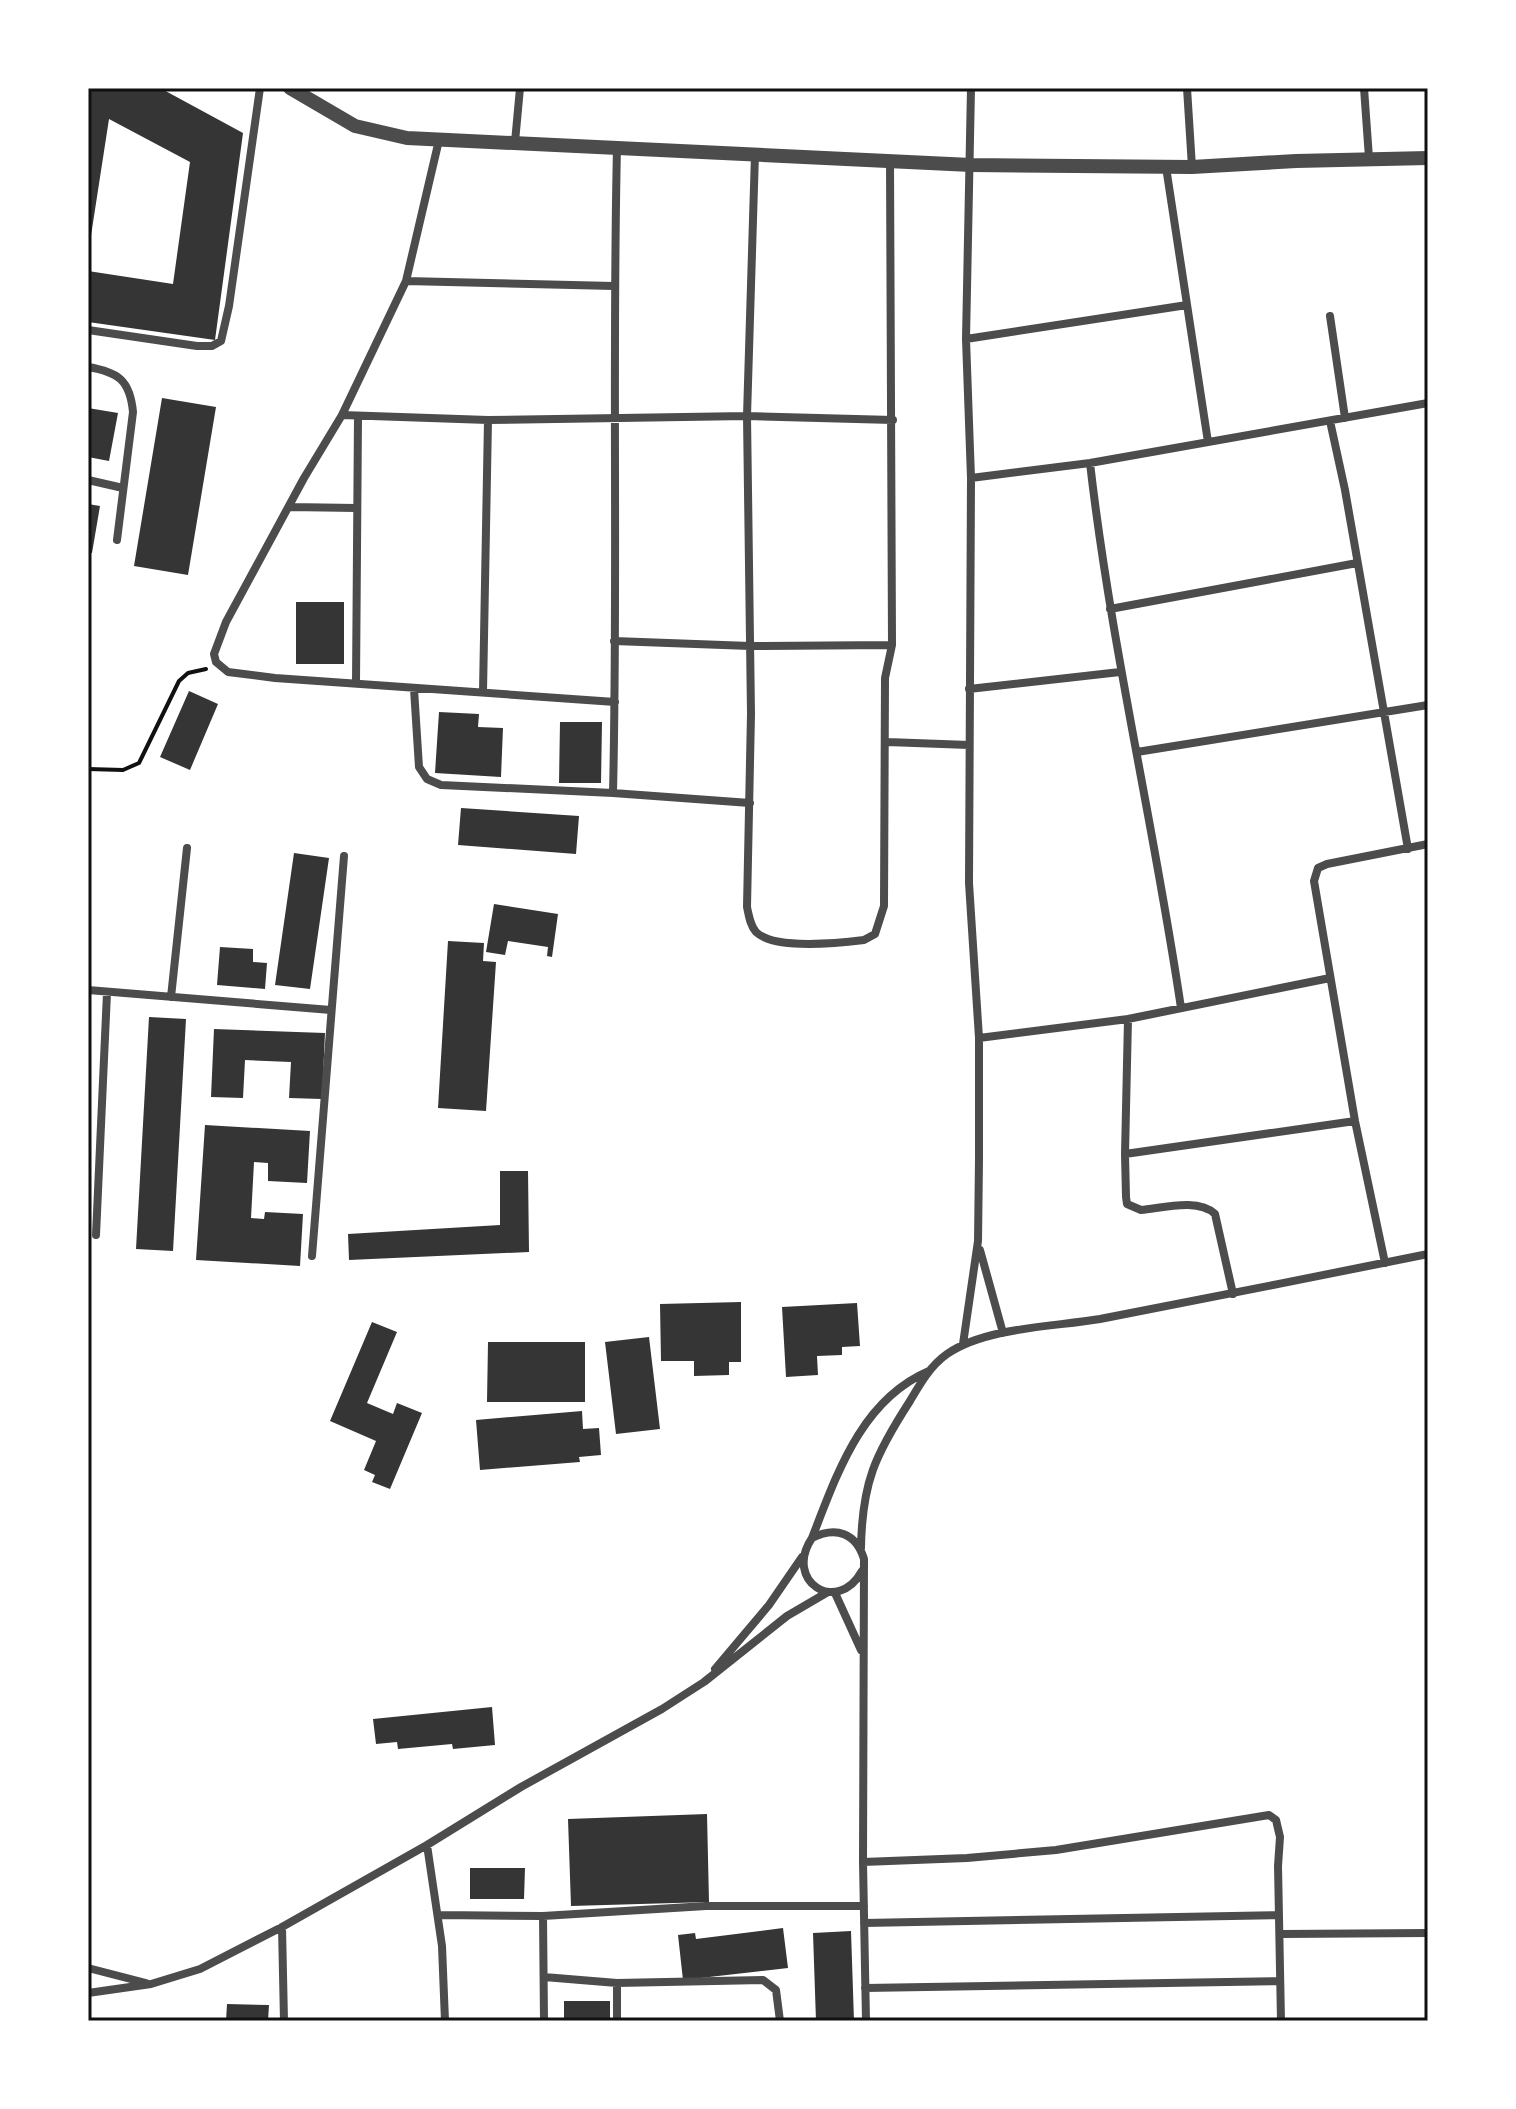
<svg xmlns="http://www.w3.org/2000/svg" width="1516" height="2109" viewBox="0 0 1516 2109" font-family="'Archivo Narrow',sans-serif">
<rect width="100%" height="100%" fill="#fff"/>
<!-- building -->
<path fill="#353535" d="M88 88H160L243 133 215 340 88 322V271L173 284 190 162 109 119 88 255Z
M162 398 216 407 188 575 134 566Z
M88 408 118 413 109 461 88 457Z
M88 504 100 506 92 553 88 552Z
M296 602H344V664H296Z
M189 691 218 704 190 770 160 757Z
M439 712 479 714 478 727 503 728 501 777 435 773Z
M560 722H602L601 783H559Z
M461 808 579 816 576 854 458 845Z
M294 853 329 858 310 989 275 985Z
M494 904 558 914 552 957 547 956 548 947 508 941 505 955 486 952Z
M448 941 484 943 483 961 496 962 486 1111 438 1108Z
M220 947 253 949V962L267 963 265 989 217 985Z
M149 1017 186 1019 173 1251 136 1249Z
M214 1029 325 1033 322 1099 289 1098 291 1062 245 1060 243 1098 211 1097Z
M205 1125 310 1131 307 1183 268 1181V1163L254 1162 251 1218 264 1219 265 1212 303 1214 300 1266 196 1260Z
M500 1171H528L529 1252 349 1260 348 1234 500 1225Z
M741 1302V1362H729V1375L694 1376V1361H661L660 1304Z
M857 1303 860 1346 842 1347V1355L817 1356 818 1375 786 1377 782 1307Z
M372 1322 397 1332 367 1403 393 1414 397 1403 422 1413 390 1489 372 1482 375 1475 364 1470 376 1441 330 1421Z
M649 1337 660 1429 616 1434 605 1342Z
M488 1342H585V1402H487Z
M582 1411 583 1429 599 1428 601 1455 579 1457 580 1462 480 1470 476 1420Z
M492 1707 495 1745 453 1749 452 1744 398 1749 397 1742 376 1744 373 1719Z
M707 1814 709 1902 571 1906 568 1819Z
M470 1868H525L524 1899H470Z
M783 1928 788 1968 683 1980 678 1935 695 1933 696 1939Z
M851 1931 854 2021H816L813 1933Z
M564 2001H610V2021H564Z
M227 2004 269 2005 268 2021H226Z"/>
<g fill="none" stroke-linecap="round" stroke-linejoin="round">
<!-- path -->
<path stroke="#111" stroke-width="4" d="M88 769 123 770 139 763 179 681 188 673 206 669"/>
<!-- minor -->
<path stroke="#4c4c4c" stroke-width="8" d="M1187 88 1192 167
M1364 88 1369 158
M439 140 406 281 342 415 304 478 226 622 214 654 216 662 228 672 275 678 615 702
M515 142 520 88
M755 154 747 416 751 714 747 907C749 916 750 925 756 932 774 950 840 943 864 940L875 934 884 906 885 678 892 645 890 160
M1166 167 1208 442
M406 281 614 286
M1330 316 1345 418
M88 330 197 346H212L221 341 229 306 260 88
M966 339 1187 305
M88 367C118 372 130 380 133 412L117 540
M342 415 488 420 747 416 893 420
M1330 421 1345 490 1408 849
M1090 463C1111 646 1154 825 1181 1008
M971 478 1090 463 1428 403
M88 480 123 488
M290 507 356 508
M1110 609 1357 563
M614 641 750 646 892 645
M356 683 358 416
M414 689 419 767 427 779 441 785 613 793 750 803
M969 689 1120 672
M483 692 488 420
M887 742 969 745
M1137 752 1428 705
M613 793C618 578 612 363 617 148
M88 990 331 1010
M171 997 187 848
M1128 1019 1125 1154 1355 1121
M979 1038 1128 1019 1330 978
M1125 1154 1126 1197 1127 1204 1141 1210C1163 1208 1198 1198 1215 1214L1233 1294
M96 1235 107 993
M980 1250 1003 1333
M312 1256 344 856
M1385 1263 1355 1121 1314 881 1318 868 1327 864 1428 844
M963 1344 978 1241 979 1159V1038L969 883 971 478 966 339 971 88
M812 1538C837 1474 861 1400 929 1371
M861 1548C862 1483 875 1455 910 1401 920 1384 930 1366 947 1354 986 1327 1053 1327 1100 1319 1209 1298 1319 1276 1428 1254
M862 1571C837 1616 783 1581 812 1538 836 1526 856 1533 864 1559L863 1862 866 2021
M835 1593 861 1650
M715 1669 769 1605 802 1557
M427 1845 442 1946 445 2021
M863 1862 967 1858 1056 1850 1269 1815 1276 1820 1280 1837 1278 1866 1281 2021
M438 1915 543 1916 706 1906H864
M543 1916 544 2021
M864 1923 1279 1915
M282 1927 284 2021
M1281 1934 1428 1933
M88 1968 146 1983
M544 1977 617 1983 763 1980 776 1990 780 2021
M865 1988 1280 1981
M88 1993 151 1984 200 1969 282 1927 427 1845 521 1787 662 1709 704 1682 787 1616 828 1592
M617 2021V1983"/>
<!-- tertiary -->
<path stroke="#4c4c4c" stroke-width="14" d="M290 88 355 126 407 138 971 165 1192 167 1296 161 1428 158"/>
</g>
<!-- border -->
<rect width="1516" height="2109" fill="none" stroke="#ffffff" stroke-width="180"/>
<rect x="90" y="90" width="1336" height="1929" fill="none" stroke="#111" stroke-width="3"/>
</svg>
